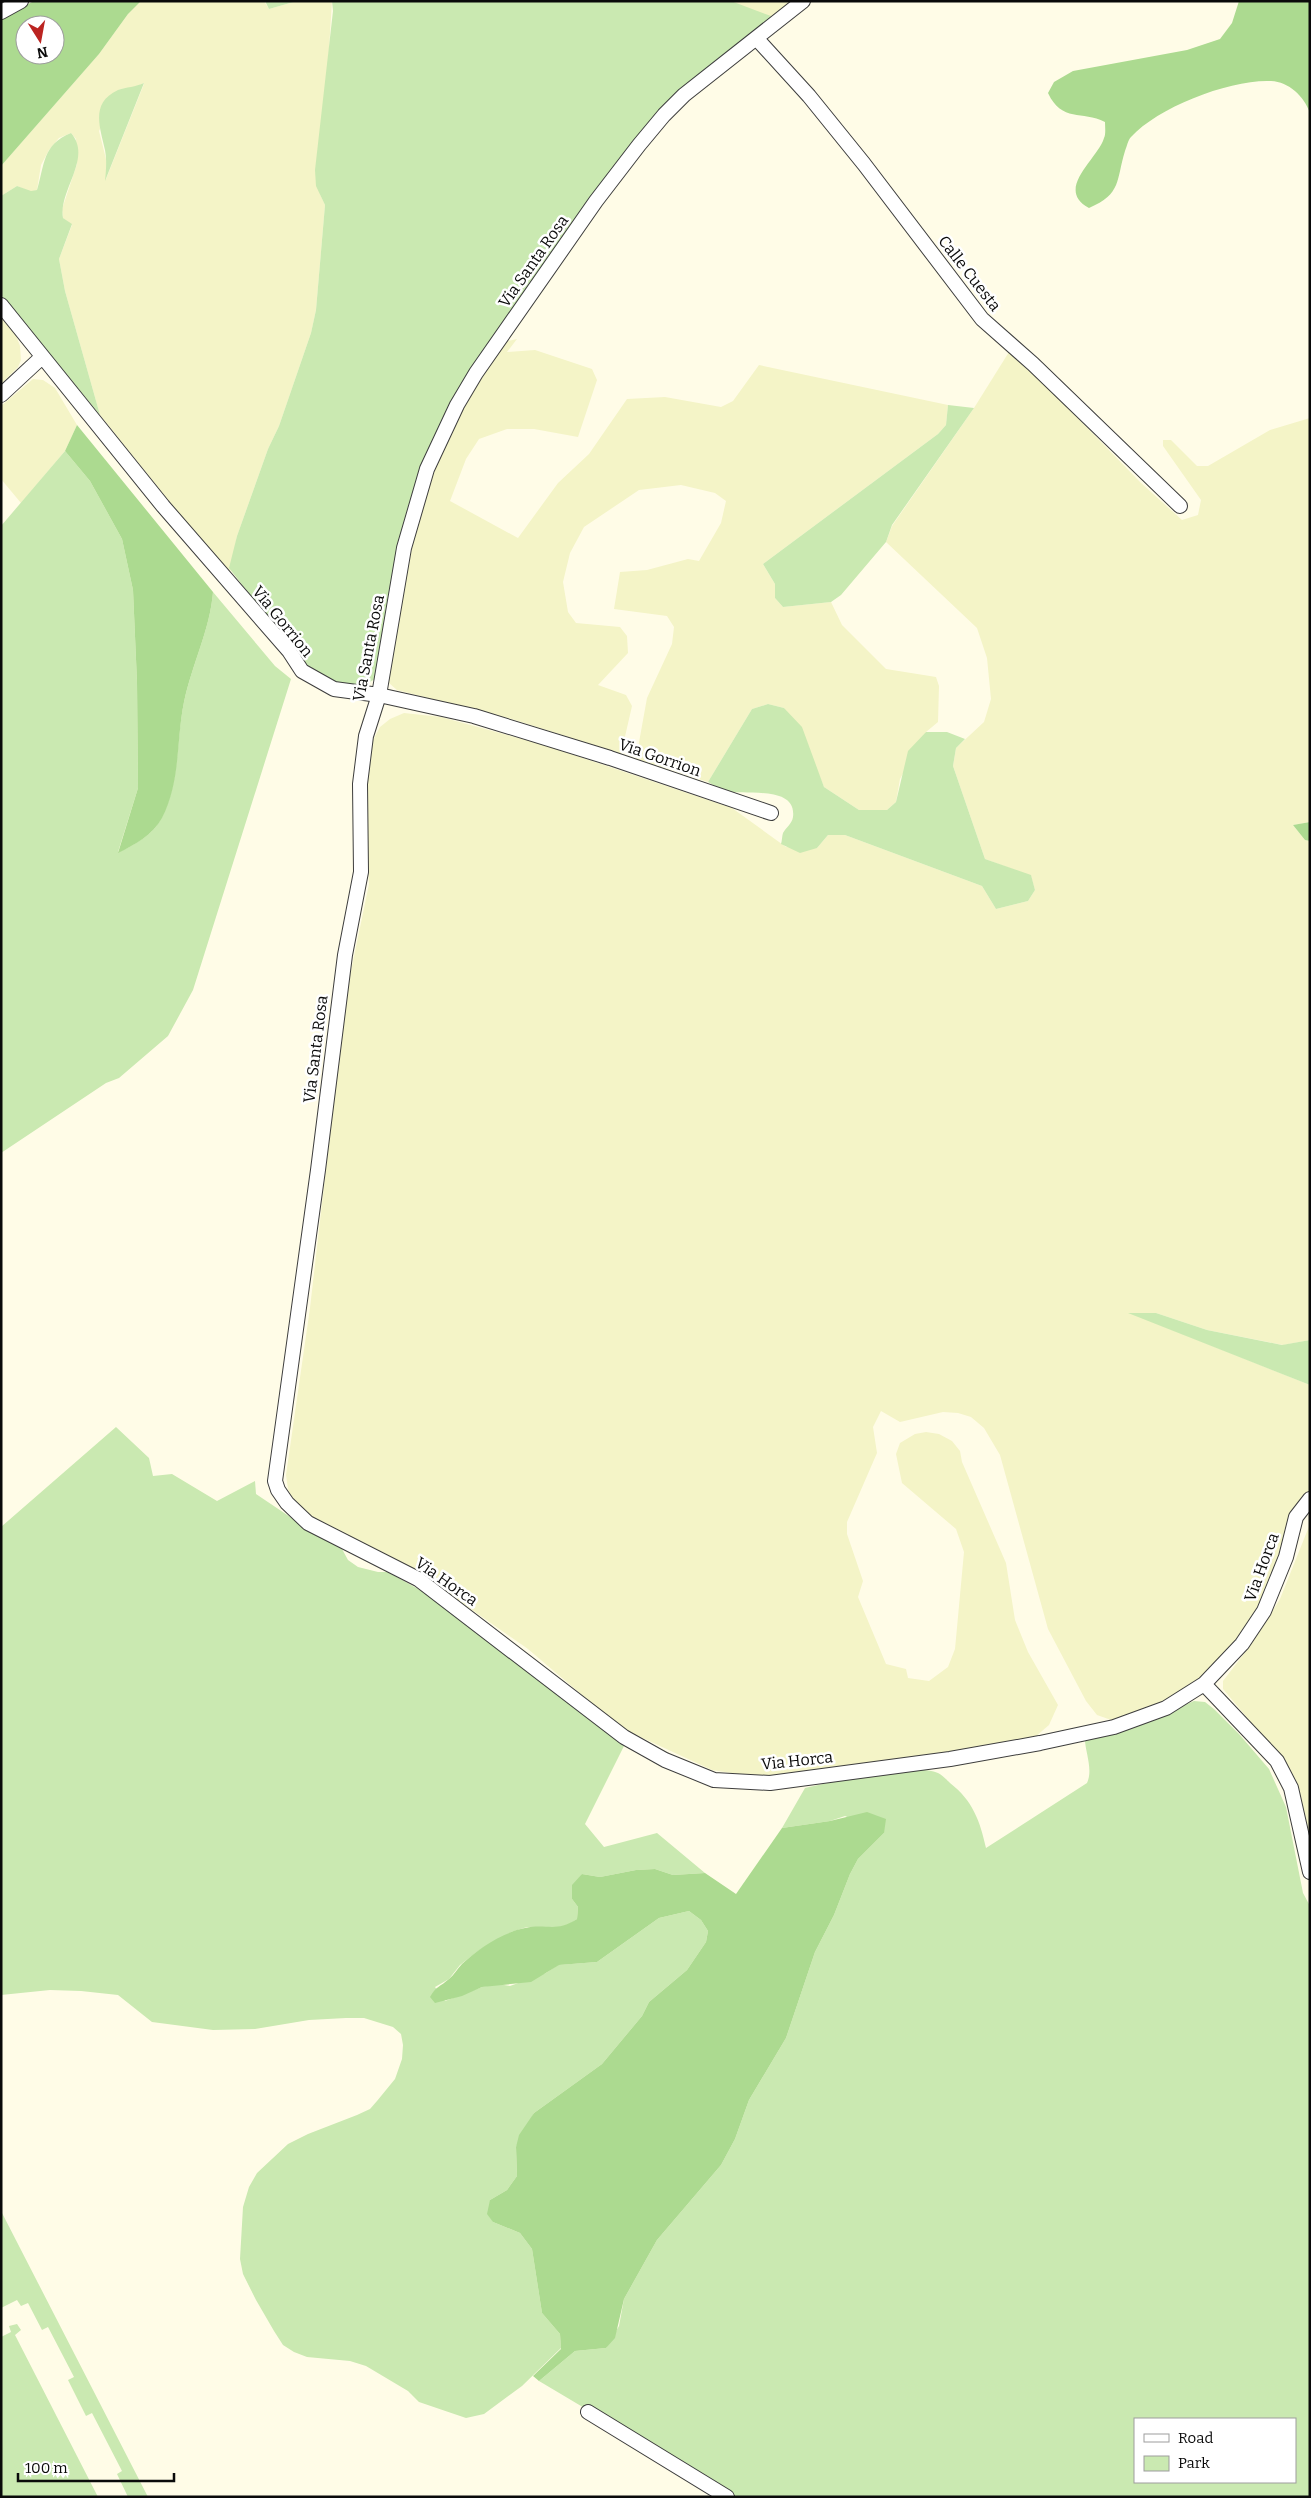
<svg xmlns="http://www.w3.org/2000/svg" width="1311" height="2498" viewBox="0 0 1311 2498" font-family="Bitter,serif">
<rect width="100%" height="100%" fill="#fffce7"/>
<!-- farmland -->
<path fill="#f4f4c7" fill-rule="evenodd" d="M141 1H264L269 9 297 1H332L320 194 325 205 316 310 311 333 279 426 268 449 237 536 230 573 222 567 100 415 65 291 59 259 72 225 63 218 62 209 77 164 76 139 71 133 59 138 49 150 41 165 37 190 31 192 17 186 1 196V166L99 54 128 14ZM144 83V84L106 179 107 163 99 131 120 89 133 88Z
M731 1H794L770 22Z
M1 315 14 330 20 346 21 360 18 367 1 384Z
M517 339 507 352 535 350 592 369 597 380 578 437 534 429H507L479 439 466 459 450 501 518 538 558 483 589 454 627 399 665 397 721 407 733 401 759 365 948 405 946 425 938 434 763 564 775 584V598L783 607 831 602 842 625 886 669 936 677 939 686 938 722 926 732 900 779 896 802 887 810H859L824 787 816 768 784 708 768 704 752 709 708 782 636 759 647 698 672 644 674 627 667 616 614 609 620 572 647 570 688 559 699 561 721 523 726 501 715 493 681 485 639 490 584 527 570 553 563 582 568 612 576 623 620 627 627 636 628 653 598 685 626 695 632 706 621 754 515 720 397 690 389 683 387 673 422 498 452 426 479 375 503 342Z
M1009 352 1029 368 1141 483 1182 520 1198 515 1201 500 1163 446V440H1171L1197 466H1208L1270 430 1310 418V822L1293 825 1305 840 1310 841V1340L1283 1345 1207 1330 1156 1313H1130L1310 1385V1489L1299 1502 1270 1581 1252 1618 1235 1646 1211 1672 1155 1707 1114 1721 1097 1715 1086 1701 1048 1629 1000 1455 984 1428 971 1417 958 1413 943 1412 900 1422 881 1411 873 1427 877 1453 847 1522V1534L863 1581 858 1597 886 1664 906 1669 908 1678 929 1681 948 1667 955 1649 964 1552 956 1529 902 1483 896 1454 900 1443 915 1434 926 1432 939 1434 952 1441 960 1451 962 1462 1006 1563 1015 1620 1028 1652 1058 1705 1049 1725 1035 1737 987 1747 771 1776 738 1774 712 1770 621 1728 528 1649 448 1593 397 1560 310 1517 293 1500 288 1489 286 1475 310 1308 346 995 369 884 366 830 367 769 373 740 380 727 390 719 404 713 441 717 544 745 732 808 786 847 817 848 828 835H845L982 886 996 909 1028 901 1035 890 1031 876 985 859 953 766 956 748 984 722 991 699 987 658 977 628 886 542 892 526 974 408Z
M33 379 43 380 55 388 77 425 65 451 21 503 1 479V406Z
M1310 1524V1848L1300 1793 1288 1766 1223 1689V1681L1250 1646 1280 1599Z"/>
<!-- green -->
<path fill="#cae9b1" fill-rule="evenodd" d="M265 1H297L269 9Z
M332 1H731L771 16 770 22 695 80 488 344C449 402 417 465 401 533 390 578 386 624 379 669L375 679 361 687 341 686 309 670 229 568 237 536 268 449 279 426 311 333 316 310 325 205 316 186 315 170 333 11Z
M144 83 105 181C106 170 107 161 105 150 100 127 90 103 118 90 126 87 136 87 144 83Z
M71 133C93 158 58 191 63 218L72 224 59 259 65 291 100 415 1 295V196L17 186 31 191 37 190C45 164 42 145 71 133Z
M948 405 974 408 892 525 886 542 841 595 831 602 783 607 775 598V584L763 564 938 434 946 425Z
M65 451 90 481 122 539 133 590 137 682 138 788 118 852C135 845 154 834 162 817 180 781 176 741 184 702 192 664 210 630 213 592L275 666 291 679 193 990 168 1036 119 1078 106 1083 1 1153V526Z
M768 704 784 708 802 727 824 787 859 810H887L896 802 908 751 926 732H947L965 739 956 748 953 766 985 859 1031 875 1035 890 1028 901 996 909 982 886 845 835H828L817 848 800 853 781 844C782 841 782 836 783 833 786 827 792 824 793 817 797 784 743 796 725 791 719 789 714 785 708 782L752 709Z
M1128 1313H1156L1207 1330 1282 1345 1310 1340V1385Z
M116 1427 149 1458 153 1476 172 1474 217 1501 255 1481 256 1494 311 1531 342 1549 348 1560 358 1567 378 1572H388L427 1594 624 1746 585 1824 604 1847 657 1833 705 1873 673 1875 655 1869 636 1870 600 1877 582 1874 572 1899 578 1907 577 1919 565 1927H527L511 1932 478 1951 460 1965 449 1979 435 1987 445 2001 482 1987 498 1984 510 1986 546 1973 558 1965 597 1962 659 1918 689 1911 701 1920 708 1931 706 1942 687 1970 649 2002 642 2016 602 2064 534 2113 516 2147 517 2176 507 2190 490 2200 493 2222 520 2233 532 2249 542 2313 560 2334 561 2348 522 2386 484 2414 466 2418 419 2402 408 2391 366 2366 350 2361 307 2357 294 2352 283 2345 274 2331 256 2300 243 2274 240 2259 243 2207 249 2187 257 2173 288 2144 308 2134 357 2115 370 2109 377 2101 395 2079 402 2059 403 2045 401 2034 393 2027 364 2018H346L309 2020 255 2029 213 2030 152 2022 118 1995 81 1991 50 1990 1 1995V1527Z
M1194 1701 1205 1702 1214 1709 1239 1734 1269 1769 1286 1807 1303 1893 1310 1906V2497H734L539 2381 575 2351 606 2348 619 2326 624 2299 657 2240 721 2165 735 2139 749 2100 786 2038 815 1952 834 1915 850 1874 858 1859 884 1833 845 1816 830 1821 782 1828 805 1788C834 1782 913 1762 938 1773 942 1775 947 1780 950 1783 973 1801 980 1821 986 1848L1087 1783C1093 1770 1086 1754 1085 1741L1130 1728ZM1135 2419H1295V2482H1135Z
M1 2211 148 2497H128L117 2474 122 2471 92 2413 86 2416 68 2380 74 2377 48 2327 42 2330 28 2303 21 2306 17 2300 1 2308Z
M17 2324 21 2330 15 2335 98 2497H1V2337L11 2332 9 2326Z"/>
<!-- forest -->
<path fill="#acda90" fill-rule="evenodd" d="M34 1H141L128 14 99 54 1 166V18ZM25 25H55V55H25Z
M1239 1H1310V113C1304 96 1289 82 1271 81 1231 79 1158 107 1131 137 1128 140 1127 146 1125 151 1116 180 1122 194 1089 208 1054 189 1098 159 1104 138 1106 134 1105 127 1105 122 1082 110 1062 123 1048 93L1054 82 1073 71 1187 50 1220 39 1232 23Z
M77 425 213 592C210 630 192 664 184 702 176 741 181 781 162 818 153 835 134 845 118 853L138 788 137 682 133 590 122 539 90 481 65 451Z
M1310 822V841L1305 840 1293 825Z
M867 1812 886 1819 884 1833 858 1859 850 1874 834 1915 815 1952 786 2038 749 2100 735 2139 721 2165 657 2240 624 2299 615 2338 606 2348 575 2351 539 2381 533 2376 561 2349 560 2334 542 2313 532 2249 520 2233 493 2222 487 2214 490 2200 507 2190 517 2176 516 2147 519 2135 534 2113 602 2064 642 2016 649 2002 687 1970 706 1942 708 1931 701 1920 689 1911 659 1918 597 1962 559 1965 531 1982 482 1987 462 1996 435 2003 430 1997C436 1986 440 1987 449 1979 454 1975 457 1969 462 1964 478 1949 503 1932 525 1928 547 1923 555 1933 577 1919L578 1907 572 1899V1885L582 1874 600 1877 636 1870 655 1869 673 1875 705 1873 736 1894 782 1828 830 1821Z"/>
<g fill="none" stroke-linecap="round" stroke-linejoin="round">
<defs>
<path id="minor" d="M803 1 684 95 664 115 639 145 596 201 476 373 457 405 427 469 404 548 379 695 366 736 360 784 361 872 345 955 318 1170 275 1481 278 1490 287 1503 308 1523 418 1579 624 1737 665 1760 714 1780 770 1783 950 1759 1040 1743 1114 1727 1166 1708 1204 1684 1242 1644 1264 1611 1286 1557 1296 1517 1310 1499
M1 12 21 1
M757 39 809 96 864 164 982 319 1033 364 1180 506
M1 305 163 506 289 651 302 671 334 689 379 695 474 716 610 758 771 813
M1 395 42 357
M1204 1684 1277 1761 1291 1788 1310 1872
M588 2412 727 2497"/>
</defs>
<!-- minor casing -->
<use href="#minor" stroke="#3d3d3d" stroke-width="16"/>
<!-- minor -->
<use href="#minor" stroke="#fff" stroke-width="14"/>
</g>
<g text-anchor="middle" stroke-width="5" stroke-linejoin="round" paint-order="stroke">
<!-- street labels -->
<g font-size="16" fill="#0a0a0a" stroke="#fff">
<text transform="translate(533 261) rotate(-55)" y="6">Via Santa Rosa</text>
<text transform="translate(970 273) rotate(52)" y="6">Calle Cuesta</text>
<text transform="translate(283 621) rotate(51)" y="6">Via Gorrion</text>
<text transform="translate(368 648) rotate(-79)" y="6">Via Santa Rosa</text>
<text transform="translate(660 757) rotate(19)" y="6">Via Gorrion</text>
<text transform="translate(315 1049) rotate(-83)" y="6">Via Santa Rosa</text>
<text transform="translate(1261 1567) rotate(-70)" y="6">Via Horca</text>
<text transform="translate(447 1581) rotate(35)" y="6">Via Horca</text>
<text transform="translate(797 1760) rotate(-6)" y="6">Via Horca</text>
</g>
</g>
<!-- border -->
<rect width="1311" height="2498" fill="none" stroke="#0a0a0a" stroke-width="5"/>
<!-- legend -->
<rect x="1134" y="2418" width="162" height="65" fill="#ffffff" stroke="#9d9d9d"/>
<rect x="1144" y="2434" width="25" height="8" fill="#ffffff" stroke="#9d9d9d"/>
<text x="1178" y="2443" font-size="15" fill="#0a0a0a">Road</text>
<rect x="1144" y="2456" width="25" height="15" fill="#cae9b1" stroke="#9d9d9d"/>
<text x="1178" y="2468" font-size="15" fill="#0a0a0a">Park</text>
<!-- north arrow -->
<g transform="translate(40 40) rotate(169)"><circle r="24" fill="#ffffff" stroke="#9d9d9d"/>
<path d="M0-4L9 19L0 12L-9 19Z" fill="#bb2421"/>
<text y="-8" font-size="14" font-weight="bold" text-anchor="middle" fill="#0a0a0a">N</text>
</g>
<!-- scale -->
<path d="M18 2473v8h156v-8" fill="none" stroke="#0a0a0a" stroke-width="2.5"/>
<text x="25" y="2473" font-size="15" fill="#0a0a0a" stroke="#ffffff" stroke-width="4" paint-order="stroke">100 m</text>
</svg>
